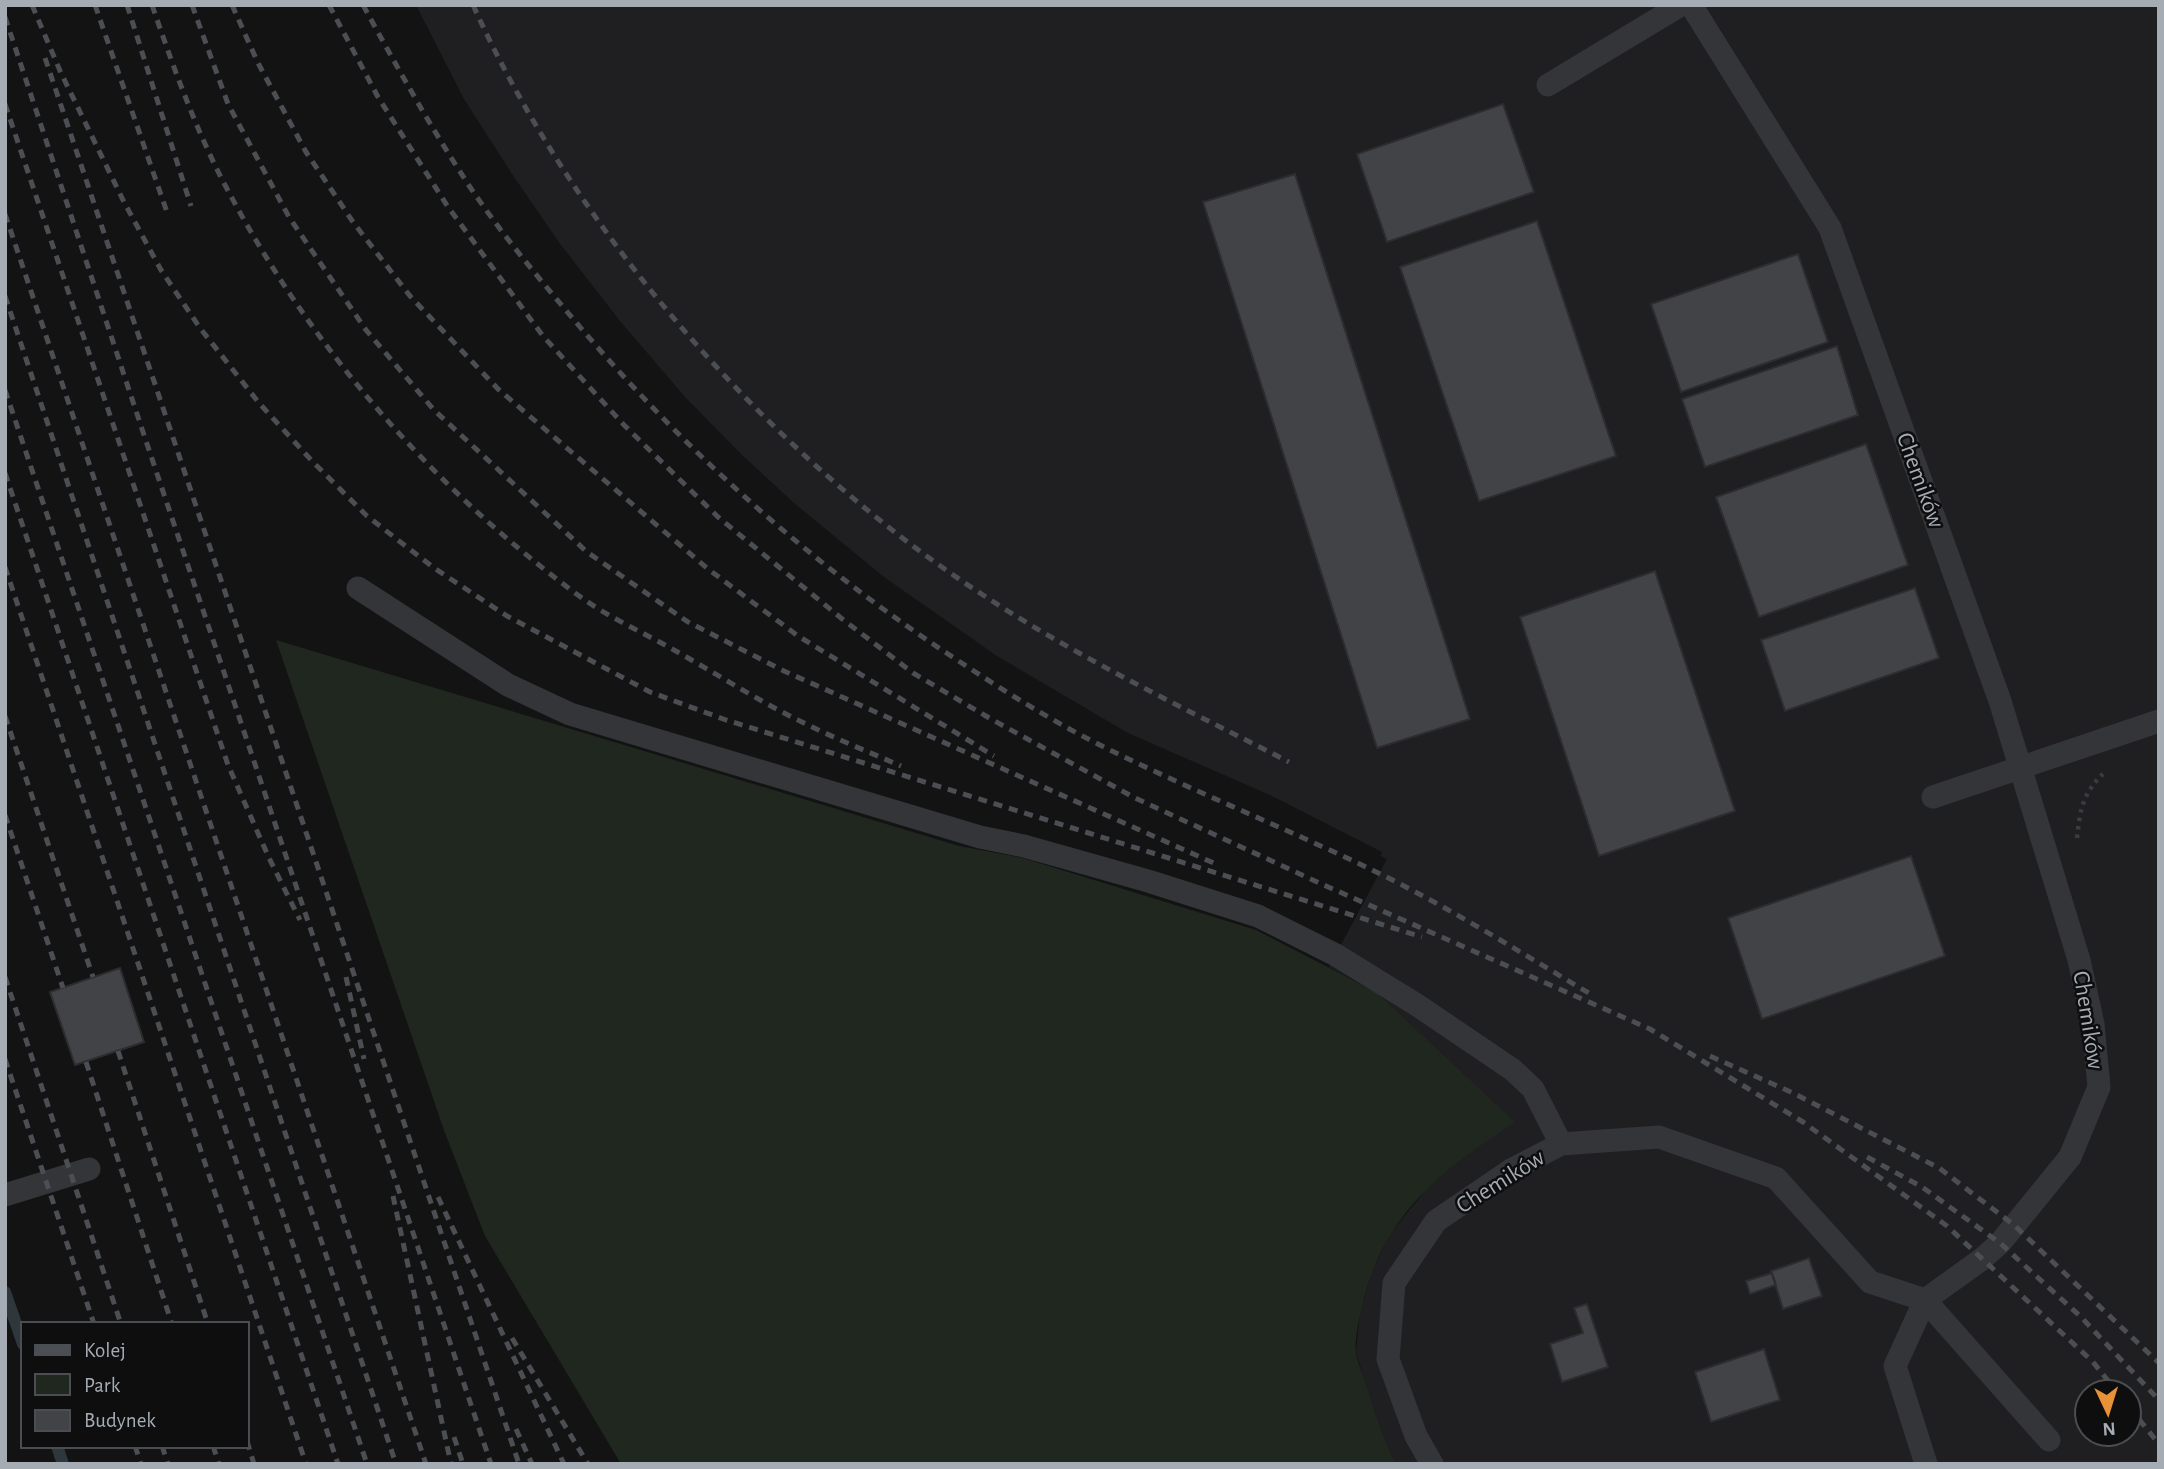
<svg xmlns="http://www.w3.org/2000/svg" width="2164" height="1469" viewBox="0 0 2164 1469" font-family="'Alegreya Sans',sans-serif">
<rect width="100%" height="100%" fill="#131314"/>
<!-- built -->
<path fill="#1f1f21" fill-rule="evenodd" d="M416 5H2159V1464H1396L1380 1432 1356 1352 1360 1314 1371 1274 1390 1234 1428 1187 1458 1161 1376 992 1329 967 1387 859 1381 856 1382 852 1272 796 1128 733 997 656 884 577 794 503 742 455 685 397 620 321 561 245 514 177 464 99ZM2087 1392H2129V1434H2087Z"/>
<!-- green -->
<path fill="#1f271f" d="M276 640 959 846 1023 858 1256 930 1376 992 1515 1122C1444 1170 1389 1208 1365 1295 1361 1312 1354 1337 1356 1353 1358 1364 1363 1374 1366 1384 1375 1414 1382 1436 1396 1464H621L485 1236 445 1133Z"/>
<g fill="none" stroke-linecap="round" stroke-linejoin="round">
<!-- stream -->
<path stroke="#2d373c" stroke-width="12" d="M5 1292 23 1344
M57 1446 63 1464"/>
</g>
<!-- building -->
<path fill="#424347" stroke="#2d2d30" stroke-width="2" d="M1503 104 1534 192 1387 242 1357 154Z
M1295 174 1470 719 1377 748 1203 202Z
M1537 221 1616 456 1479 501 1400 267Z
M1798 254 1828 342 1681 392 1651 304Z
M1837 346 1858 415 1705 467 1682 399Z
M1866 444 1908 565 1759 617 1716 497Z
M1655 571 1735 811 1599 856 1520 617Z
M1915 588 1939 658 1785 711 1761 640Z
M1911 856 1945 956 1762 1019 1728 918Z
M120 968 144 1042 75 1065 50 992Z
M1809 1258 1822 1296 1783 1309 1771 1271Z
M1772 1273 1776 1285 1750 1294 1746 1281Z
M1587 1304 1608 1367 1562 1382 1550 1344 1583 1333 1574 1308Z
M1764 1349 1780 1400 1711 1422 1695 1372Z"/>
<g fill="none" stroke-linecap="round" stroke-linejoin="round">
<!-- path -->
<path stroke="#3a3c40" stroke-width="4.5" stroke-dasharray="3.5 5" stroke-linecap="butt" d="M2077 838C2080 811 2082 794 2103 774"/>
<!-- lane -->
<path stroke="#343539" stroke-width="23" d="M1548 85 1681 5
M358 588 508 685 570 714 980 837 1024 846 1148 881 1258 916 1336 955 1417 1005 1513 1070 1533 1089 1561 1144
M1933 797 2159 721
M5 1195 89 1169
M1432 1464 1416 1436 1388 1359 1394 1283 1436 1221 1511 1170 1561 1144 1659 1137 1776 1178 1870 1282 1925 1300 1982 1259 2000 1243 2070 1157 2099 1087 2093 1024 2079 960 2000 701 1830 228 1691 5
M1926 1464 1895 1366 1925 1300 2049 1440"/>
<!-- rail -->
<path stroke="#4b4e52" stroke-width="5" stroke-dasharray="9 7" stroke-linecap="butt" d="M32 5 61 73 124 202 161 270 200 328 259 403 312 461 367 516 434 568 507 616 650 692 726 720 1422 937
M95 5 168 215
M127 5 191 206
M152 5C173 66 195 128 225 185 310 347 434 490 582 598 610 618 644 633 674 650 717 674 760 702 804 723 836 739 869 752 901 766
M192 5 228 104 289 217 366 330 434 410 587 552 688 622 784 671 1218 865
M232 5 258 63 306 152 353 222 410 296 498 389 708 569 798 636 994 756
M329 5 378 97 448 207 543 336 624 425 718 517 841 618 913 673 991 719 1135 798 1326 886 1650 1029 1803 1122 1947 1226 2093 1362 2117 1392
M363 5C397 67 431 128 470 187 503 236 542 282 580 327 688 454 809 562 948 654 995 685 1043 716 1094 742 1183 787 1276 824 1366 867 1444 904 1518 951 1592 995
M473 5C577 235 772 458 983 595 1080 659 1186 709 1289 762
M5 17 148 447 491 1464
M45 58 519 1464
M5 104 228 765 269 858 300 920
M5 214 426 1464
M5 296 396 1464
M5 390 367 1464
M5 473 338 1464
M5 567 306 1464
M5 716 93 977
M5 815 63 988
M5 977 121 1324
M346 977 364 1059
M118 1051 208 1324
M1710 1056 1793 1093 1939 1168 2014 1225 2159 1363
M5 1059 94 1324
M86 1062 172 1324
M1867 1157 1922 1187 2000 1243 2081 1317 2159 1400
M393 1196 451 1464
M438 1197 564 1464
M512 1338 588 1464
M2129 1407 2159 1444
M516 1429 532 1464
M454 1437 463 1464
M247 1441 254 1464
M135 1446 141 1464
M162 1446 168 1464
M213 1446 219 1464"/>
</g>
<g text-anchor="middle" stroke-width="5" stroke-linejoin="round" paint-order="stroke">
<!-- street labels -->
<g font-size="24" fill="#a5acb4" stroke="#0e0e0f">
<text transform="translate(1921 480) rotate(70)" y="8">Chemików</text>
<text transform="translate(2089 1020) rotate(81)" y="8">Chemików</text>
<text transform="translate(1500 1181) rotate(-32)" y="8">Chemików</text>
</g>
</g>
<!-- border -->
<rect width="2164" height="1469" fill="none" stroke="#a5acb4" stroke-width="14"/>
<!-- legend -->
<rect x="21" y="1322" width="228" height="126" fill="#0e0e0f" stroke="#4a4d51" stroke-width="2"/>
<rect x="35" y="1345" width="35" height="10" fill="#4b4e52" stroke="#4a4d51" stroke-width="2"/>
<text x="84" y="1357" font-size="21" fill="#a5acb4">Kolej</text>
<rect x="35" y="1374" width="35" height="21" fill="#1f271f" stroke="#4a4d51" stroke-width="2"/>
<text x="84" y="1392" font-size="21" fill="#a5acb4">Park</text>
<rect x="35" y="1410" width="35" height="21" fill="#424347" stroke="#4a4d51" stroke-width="2"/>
<text x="84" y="1427" font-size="21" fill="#a5acb4">Budynek</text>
<!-- north arrow -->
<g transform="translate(2108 1413) rotate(176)"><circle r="33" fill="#0e0e0f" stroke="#4a4d51" stroke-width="2"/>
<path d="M0-5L12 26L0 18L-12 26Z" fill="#e79138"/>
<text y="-10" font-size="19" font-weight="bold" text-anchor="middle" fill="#a5acb4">N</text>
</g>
</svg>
